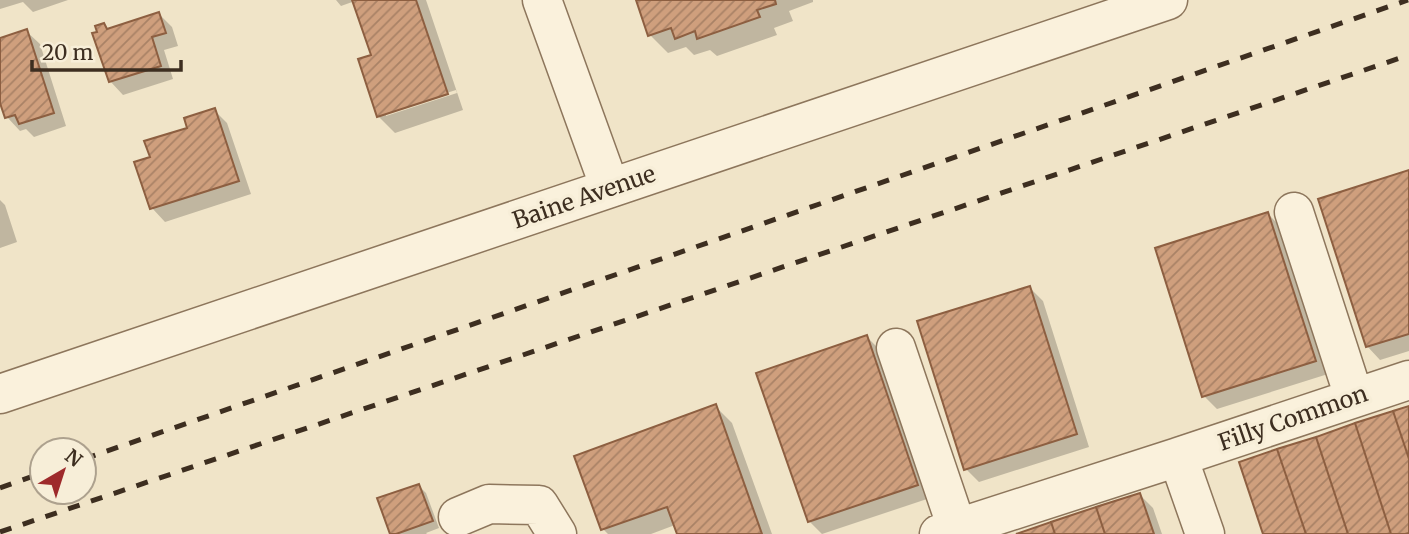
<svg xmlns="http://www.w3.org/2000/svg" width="1409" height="534" viewBox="0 0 1409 534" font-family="Merriweather,serif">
<defs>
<pattern id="building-hatch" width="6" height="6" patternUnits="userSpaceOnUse" patternTransform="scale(1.75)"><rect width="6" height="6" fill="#cf9f7d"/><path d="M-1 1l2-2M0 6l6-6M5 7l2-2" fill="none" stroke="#a98266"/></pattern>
</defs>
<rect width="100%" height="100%" fill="#f0e4c8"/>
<!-- shadow -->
<path fill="#0003" fill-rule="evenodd" d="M0 0H68L33 12 23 2 0 9Z
M336 0H426L463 110 395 133 378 116 373 56 355 1 341 6ZM456 90 457 93 386 116V112Z
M637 0H813V2L789 11 793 21 774 28 777 35 717 56 710 50 694 55 686 47 668 53 650 35Z
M159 14 172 27 178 46 164 50 173 79 123 95 110 81 99 33 104 25 109 30Z
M26 31 40 44 66 126 34 137 26 129 20 131 7 117 0 98V39Z
M214 110 227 123 251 194 165 222 152 208 189 129Z
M1409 172V351L1380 360 1367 346Z
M0 200 5 205 17 242 0 248Z
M1268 214 1281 227 1328 374 1217 409 1204 396Z
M1030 288 1043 301 1089 447 979 482 966 469Z
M867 337 880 350 930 498 822 534 809 521Z
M715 406 732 423 772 534H678L675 525 651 534H608L603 529Z
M419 486 426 493 439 528 426 533 427 534H392Z
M1140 495 1153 508 1162 534H1021Z"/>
<!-- building -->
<path fill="url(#building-hatch)" stroke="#8d5f41" stroke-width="2" d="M352 0H416L448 94 377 117 358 59 371 55Z
M636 0H775L776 4 757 10 760 17 697 39 695 31 675 39 671 28 648 36Z
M159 12 166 33 152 37 161 66 109 82 92 33 97 32 95 26 104 23 107 29Z
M27 29 54 113 19 124 15 115 5 118 0 103V38Z
M215 108 239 181 150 209 134 162 150 157 144 141 187 128 184 118Z
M1409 170V334L1366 347 1318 199Z
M1268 212 1316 361 1202 397 1155 248Z
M1030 286 1077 434 964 470 917 321Z
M867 335 918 485 808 522 756 373Z
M716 404 762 534H677L667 507 601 530 574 456Z
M1409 406V459L1393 411Z
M1393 411 1409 459V533L1405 534H1391L1355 423Z
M1355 423 1391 534H1348L1316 437Z
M1316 437 1348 534H1306L1277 449Z
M1277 449 1306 534H1263L1239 462Z
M419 484 433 521 396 534H390L377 498Z
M1140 493 1154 534H1105L1096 507Z
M1096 507 1105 534H1055L1051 522Z
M1051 522 1055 534H1016Z"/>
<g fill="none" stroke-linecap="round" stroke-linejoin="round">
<defs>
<path id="minor" d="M542 0 610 188
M1294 212 1354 397
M896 348 957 528
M0 394 1168 0
M1178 457 1409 380
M458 517 489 504 539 505 557 534
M939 534 1178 457 1205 534"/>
</defs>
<!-- minor casing -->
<use href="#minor" stroke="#8d765c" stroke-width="41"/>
<!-- minor -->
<use href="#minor" stroke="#faf1dc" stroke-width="38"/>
<!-- rail -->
<path stroke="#3d2e20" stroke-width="5" stroke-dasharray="12 12" stroke-linecap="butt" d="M84 459 1408 0
M0 488 42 473
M0 532 1409 55"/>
</g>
<g text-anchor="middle" stroke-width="7" stroke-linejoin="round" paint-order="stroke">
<!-- street labels -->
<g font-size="23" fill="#3d2e20" stroke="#f7eed8">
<text transform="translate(584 197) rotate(-19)" y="8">Baine Avenue</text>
<text transform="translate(1293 418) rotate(-19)" y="8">Filly Common</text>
</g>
</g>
<!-- north arrow -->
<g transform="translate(63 471) rotate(39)"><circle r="33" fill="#f7eed8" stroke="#ada18e" stroke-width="2"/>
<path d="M0-5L12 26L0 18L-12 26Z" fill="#9e2a2b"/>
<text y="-10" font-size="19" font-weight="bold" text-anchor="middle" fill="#3d2e20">N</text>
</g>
<!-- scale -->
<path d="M32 60v10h149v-10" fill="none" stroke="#3d2e20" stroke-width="3.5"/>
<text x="42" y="60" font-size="21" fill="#3d2e20" stroke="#f7eed8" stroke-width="5" paint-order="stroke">20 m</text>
</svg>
